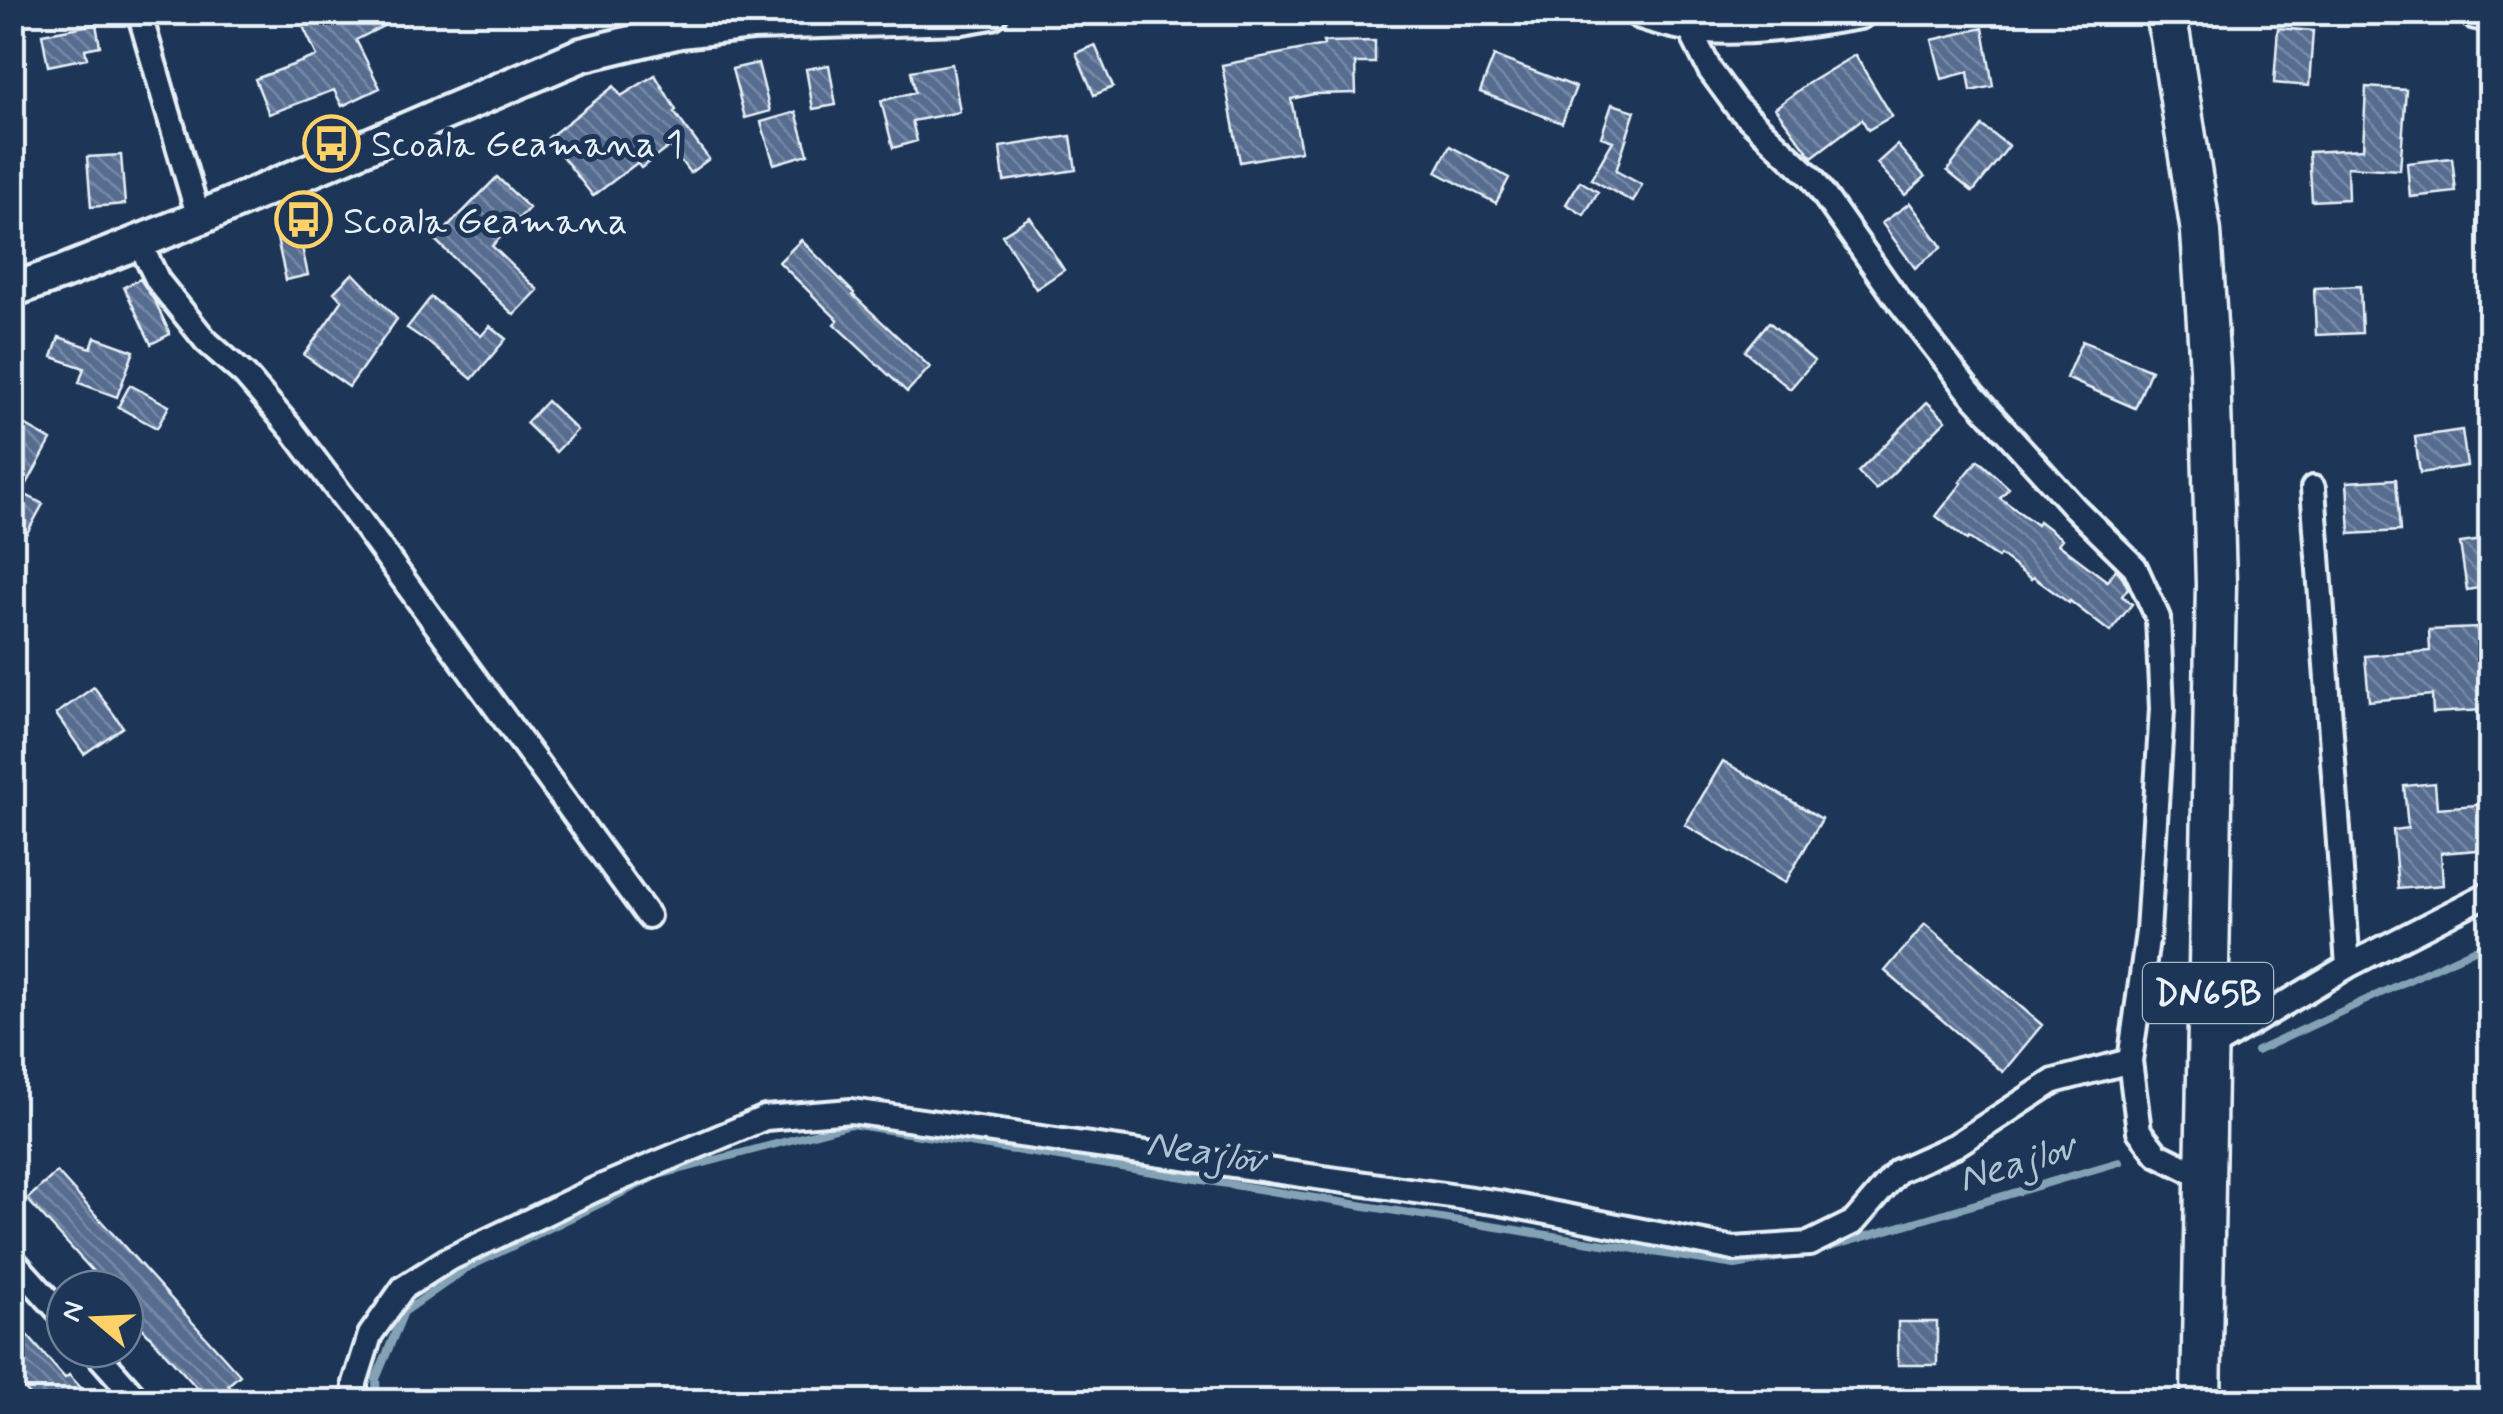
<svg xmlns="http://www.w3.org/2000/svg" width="2503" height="1414" viewBox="0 0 2503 1414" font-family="Mynerve,sans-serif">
<defs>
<pattern id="building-back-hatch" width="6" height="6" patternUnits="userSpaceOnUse" patternTransform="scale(2.5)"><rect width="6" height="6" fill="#576d90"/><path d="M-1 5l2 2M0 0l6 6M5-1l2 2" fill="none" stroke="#7789a6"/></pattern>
</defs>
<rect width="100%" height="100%" fill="#1d3557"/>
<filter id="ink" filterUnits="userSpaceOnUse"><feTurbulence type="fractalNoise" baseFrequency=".01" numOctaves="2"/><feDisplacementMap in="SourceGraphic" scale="20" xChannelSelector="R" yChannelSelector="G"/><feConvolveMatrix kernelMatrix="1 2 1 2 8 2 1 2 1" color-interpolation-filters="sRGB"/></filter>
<g filter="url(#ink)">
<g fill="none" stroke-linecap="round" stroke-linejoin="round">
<!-- stream -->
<path stroke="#84a2b5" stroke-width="8" d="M2257 1051 2490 942
M1809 1253 2119 1162
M377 1402 376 1379 404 1312 467 1268 659 1175 851 1124 1735 1265 1796 1255"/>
</g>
<!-- building -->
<path fill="url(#building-back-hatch)" stroke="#e8f1f8" stroke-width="2.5" d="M320 12H411L356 40 380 88 342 106 334 90 269 114 255 79 317 56 301 22Z
M96 24 100 46 85 49 87 58 48 66 42 34Z
M1983 28 1993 86 1971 91 1968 72 1942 79 1932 40Z
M2278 28 2313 31 2309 86 2274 83Z
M1375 41V63H1355L1356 93 1314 94 1291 99 1301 151 1240 162 1222 65 1324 45 1323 42Z
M1095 45 1113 87 1094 95 1076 53Z
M1855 55 1892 116 1868 130 1862 119 1812 157 1775 108 1807 84Z
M1494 56 1576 87 1562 123 1480 92Z
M758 63 770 111 745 118 732 69Z
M952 64 960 112 912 121 917 141 893 148 881 101 915 92 911 71Z
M829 65 836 105 813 109 806 69Z
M655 75 676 110 674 112 709 159 690 173 670 146 641 168 637 163 593 196 548 138 614 86 621 96Z
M2366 87 2406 90 2400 170 2347 167 2348 199 2312 201 2309 152 2363 149Z
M1612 104 1635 111 1616 171 1642 185 1633 202 1591 179 1613 141 1601 137Z
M796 112 808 154 774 164 761 122Z
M1982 126 2009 146 1973 192 1947 171Z
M1071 136 1076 170 1004 181 1000 147Z
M1897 145 1925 177 1905 195 1877 163Z
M1450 146 1509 178 1496 203 1436 172Z
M121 155 125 204 91 207 87 157Z
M2452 158 2456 192 2410 197 2407 163Z
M497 177 529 208 492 246 538 290 514 315 435 240Z
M1580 181 1598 192 1584 215 1566 204Z
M1910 203 1942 247 1915 268 1882 223Z
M1030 217 1064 270 1036 289 1002 235Z
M297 224 308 275 286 280 275 229Z
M801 240 854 293 853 295 930 367 907 392 834 324 838 320 779 262Z
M353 273 397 319 349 387 304 355 342 301 334 292Z
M140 279 156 303 170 334 151 344 124 287Z
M2360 286 2362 333 2316 335 2314 288Z
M431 297 481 336 490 326 506 339 472 379 428 342 407 328Z
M1769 322 1814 361 1790 389 1745 351Z
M59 337 91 348 95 337 134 351 117 397 79 383 84 368 52 357Z
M2082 341 2151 370 2135 408 2066 378Z
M130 385 169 406 157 428 118 407Z
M547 401 577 430 556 452 526 423Z
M1927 402 1946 420 1876 490 1858 472Z
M12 418 51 440 22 493 43 504 27 533 12 525Z
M2462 430 2467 466 2420 473 2415 437Z
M1978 460 2009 488 2000 498 2037 525 2039 521 2062 539 2058 544 2107 581 2116 569 2122 576 2128 588 2122 596 2132 604 2110 632 2070 601 2069 603 2033 577 2031 579 2000 555 1998 558 1969 538 1967 540 1936 516 1962 483 1960 482Z
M2396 479 2400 531 2350 534 2347 482Z
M2490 539V586L2467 590 2460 543Z
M2478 628 2483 710 2433 713 2432 695 2369 701 2365 656 2430 651 2429 630Z
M94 687 123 727 84 754 56 714Z
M1723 761 1822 819 1785 883 1685 825Z
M2435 783 2437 808 2490 804V849L2441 853 2443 885 2398 889 2393 830 2408 828 2404 786Z
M1925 924 2042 1025 2003 1072 1885 971Z
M57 1172 240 1375 228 1385 244 1402H210L125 1309V1289H109L27 1199Z
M12 1318 65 1378 69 1375 94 1402H36L12 1375Z
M1898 1322H1937V1365H1898Z"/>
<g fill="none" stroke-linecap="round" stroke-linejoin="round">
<defs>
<path id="street" d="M139 12 199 218
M139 242 158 281 206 341 245 375 293 431 349 505 648 916
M2313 488 2348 966
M2207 1050 2348 966 2490 893
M2130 1061 2139 1131 2157 1154 2205 1178
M12 1259 65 1318
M93 1349 140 1402
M355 1402V1383L370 1335 403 1288 447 1260 596 1189 765 1118 851 1111 1500 1203 1734 1249 1809 1244 1854 1222 1898 1171 1956 1145 2054 1081 2130 1061 2148 932 2162 709 2158 618 2135 567 2074 507 1970 392 1895 296 1812 178 1737 107 1710 70 1687 24"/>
<path id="secondary" d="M1641 12C1656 17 1672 21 1687 24 1742 32 1805 21 1859 12
M2476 12 2490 15
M12 290 61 273 199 218 581 55 680 31 752 23 962 17 991 12"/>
<path id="primary" d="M2164 12 2170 36 2201 232 2210 369 2216 584 2201 1402"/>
</defs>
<!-- street casing -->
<use href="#street" stroke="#e8f1f8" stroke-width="30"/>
<!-- secondary casing -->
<use href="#secondary" stroke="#e8f1f8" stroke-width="40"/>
<!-- primary casing -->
<use href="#primary" stroke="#e8f1f8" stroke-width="45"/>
<!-- street -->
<use href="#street" stroke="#1d3557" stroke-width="22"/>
<!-- secondary -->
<use href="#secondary" stroke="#1d3557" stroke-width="32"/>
<!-- primary -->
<use href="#primary" stroke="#1d3557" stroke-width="38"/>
</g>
</g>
<!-- icons -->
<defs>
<symbol id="bus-ring" viewBox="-11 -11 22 22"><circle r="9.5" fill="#1d3557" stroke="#ffd166" stroke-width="1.5"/><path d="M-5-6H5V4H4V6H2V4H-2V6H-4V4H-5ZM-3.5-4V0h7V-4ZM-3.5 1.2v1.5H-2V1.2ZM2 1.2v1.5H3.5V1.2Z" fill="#ffd166"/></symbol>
</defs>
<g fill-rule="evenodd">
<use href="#bus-ring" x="300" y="112" width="63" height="63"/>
<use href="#bus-ring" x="272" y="188" width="63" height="63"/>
</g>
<g text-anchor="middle" stroke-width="10" stroke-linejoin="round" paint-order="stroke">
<!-- shield labels -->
<rect fill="#1d3557" stroke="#abb9c8" stroke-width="2.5" x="2143" y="963" width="130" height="60" rx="8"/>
<g font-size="35" font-weight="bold" fill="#e8f1f8">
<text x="2208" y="1005">DN65B</text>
</g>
<!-- poi labels -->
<g font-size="38" fill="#e8f1f8" stroke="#1d3557" text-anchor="start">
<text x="371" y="156">Scoala Geamana 1</text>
<text x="343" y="233">Scoala Geamana</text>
</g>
<!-- water labels -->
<g font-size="40" font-style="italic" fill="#aec3d1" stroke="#1d3557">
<text transform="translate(1206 1150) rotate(9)" y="14">Neajlov</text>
<text transform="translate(2016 1161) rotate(-17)" y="14">Neajlov</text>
</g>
</g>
<!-- margin -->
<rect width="2503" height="1414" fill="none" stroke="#1d3557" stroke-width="50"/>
<rect x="25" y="25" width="2453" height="1364" fill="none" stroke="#e8f1f8" stroke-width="4" filter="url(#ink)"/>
<!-- north arrow -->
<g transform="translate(95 1319) rotate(289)"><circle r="48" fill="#1d3557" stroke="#6e8097" stroke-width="2.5"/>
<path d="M0-8L18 38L0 25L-18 38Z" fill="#ffd166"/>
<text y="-15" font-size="28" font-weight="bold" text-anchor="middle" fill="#e8f1f8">N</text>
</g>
</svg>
